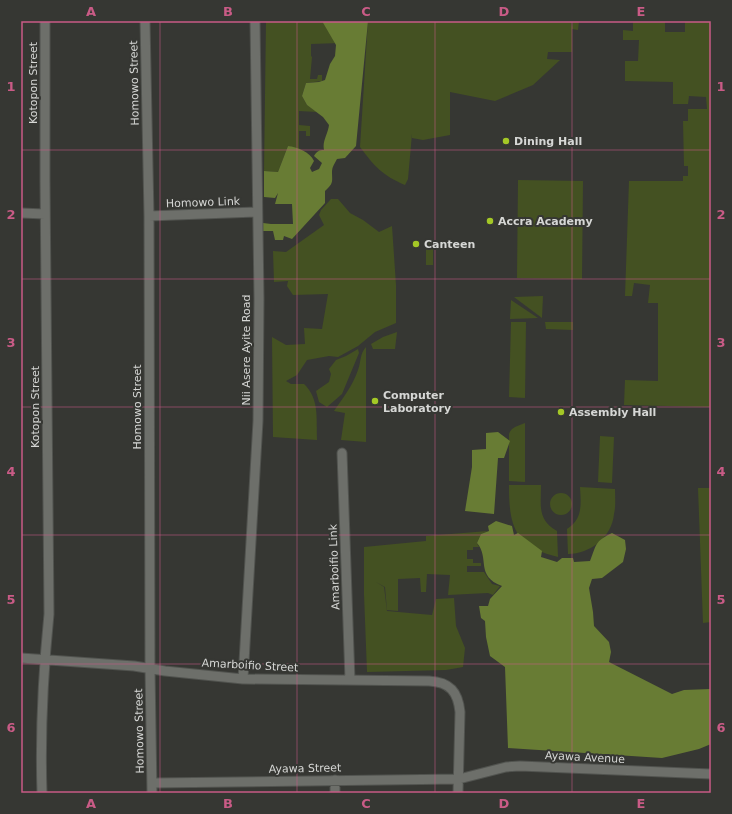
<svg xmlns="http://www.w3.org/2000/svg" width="732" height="814" viewBox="0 0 732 814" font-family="'DejaVu Sans',sans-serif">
<rect width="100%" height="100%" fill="#363733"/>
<!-- green -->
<path fill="#445122" d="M266 21H331L340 43 311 44V56L312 57 310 79H317L318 75H322V81L306 83 302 96 307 105 317 112 299 111V125L310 126V136H306V131H299V149L288 146 278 172 264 171Z
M368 21H571L572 27 573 21H579L578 30 572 29V52H548L547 59 560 60 533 85 495 101 450 92V135L423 140 412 138V134L408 179 405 185C382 175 375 167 360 147Z
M633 21H665V32H685V21H711V407L624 405 625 380 658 381V303H648L650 285 634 283 632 296H625L629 181H683V176H688V166H684L683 121H688V109H707L706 97 689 96 688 104H673V82L625 81V61H638L639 40H623V30L633 31Z
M518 180 583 181 582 279 517 278Z
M331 199H338L350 213 363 220 379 232 392 226 396 285V323L375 332 358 346 338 357 329 356 307 360 297 375 286 381 291 384H304C320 399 316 420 317 440L273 437 272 337 286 345 305 344 304 328 322 329 328 294 293 295 287 286 288 281 274 282 273 251 286 252 324 225 319 215 321 210Z
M426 241H433V265H426Z
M543 296 542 318 514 297Z
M511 300 538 318 510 319Z
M511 322H526L525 398 509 397Z
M545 322H573V330L546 329Z
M397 332 395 349H373L371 344 383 337Z
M366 347V442L341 440 345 413 334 411C343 398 353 385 358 370 361 362 360 353 366 347Z
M358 349 359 353 342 394 327 407 319 402 316 391 329 382 331 374 329 369 336 360 346 356Z
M525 423V482L509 481V434C511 427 518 426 525 423Z
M600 436 614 437 612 483 598 482Z
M509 485H541C541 505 537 520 557 531L558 557C551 555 543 553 537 550 510 538 509 511 509 485Z
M580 487 615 489C615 497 616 506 614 514 612 537 590 554 568 554L567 529C583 519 581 504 580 487Z
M698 488H711V622L703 623Z
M550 504a11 11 0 1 1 22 0a11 11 0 1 1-22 0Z
M488 531 481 534 477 543 479 547H473V550H467V559H473V563H481V566H467V572H484L492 584 500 586 493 595 488 593 448 595 450 575 427 574 426 592H421L420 578 398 579V611L387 610 385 587 376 582 384 587 387 611 432 615 436 599 454 598 456 626 465 648 463 667 446 670 367 672 364 594V547L426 541V536Z"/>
<!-- forest -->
<path fill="#687c34" d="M322 21H368L356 146 345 158 337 159C335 163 332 167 332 171 332 182 334 183 325 191V203L292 239 284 236 283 240H275L273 231H263V223L271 224H293L292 204H275L278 193 275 198 264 197V171L278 172 288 146C297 147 310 152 314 161L310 168 312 172 319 169 322 163 314 156C317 151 319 150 324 150 322 141 328 134 329 125L323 117 307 105 302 96 306 83 319 82 325 80 330 64 335 56 336 45Z
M498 432 510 441 504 458H498L494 514 465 511 472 467V450L486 449V433Z
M496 521 512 526 514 535 518 533 542 551 541 557 557 562 562 558H573L574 562 590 561C597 544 594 542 612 533L625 540 626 549 623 562 602 578 592 579 589 588 593 612 594 626 609 642 611 652 609 662 672 694 684 690 711 689V744L699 749 662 758 508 748 505 667 490 656 486 637 485 621 481 618 479 606H488L490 599 502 586C475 576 490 558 477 543L481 534 489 531 488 526Z"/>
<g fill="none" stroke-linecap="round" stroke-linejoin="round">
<defs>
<path id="street" d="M145 21 149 216 150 669 152 793
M21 213 45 214
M149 216 257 212
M342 453 350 680
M21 658 134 666 165 671 243 679 429 681C450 682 458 692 460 712L458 793
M243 679 258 421 259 299 255 21
M152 783 459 779 506 767 520 766 711 774
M42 793C40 733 43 674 49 614L45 181V21
M335 793V780"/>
</defs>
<!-- street casing -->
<use href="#street" stroke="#51534f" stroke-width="11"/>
<!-- street -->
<use href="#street" stroke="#6d6f6a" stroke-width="9"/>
</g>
<!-- grid -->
<path fill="none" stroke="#c95b86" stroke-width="1" stroke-opacity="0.55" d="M160 21V793M297 21V793M435 21V793M572 21V793M21 150H711M21 279H711M21 407H711M21 535H711M21 664H711"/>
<!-- markers -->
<g fill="#a4c826" stroke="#363733" stroke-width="1.5">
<circle cx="506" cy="141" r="4"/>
<circle cx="490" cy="221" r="4"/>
<circle cx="416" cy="244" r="4"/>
<circle cx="375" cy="401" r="4"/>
<circle cx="561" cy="412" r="4"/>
</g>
<g text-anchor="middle" stroke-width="4" stroke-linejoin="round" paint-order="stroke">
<!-- street labels -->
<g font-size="11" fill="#d6d7d5" stroke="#363733">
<text transform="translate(33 83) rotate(-90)" y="4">Kotopon Street</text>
<text transform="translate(134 83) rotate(-91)" y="4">Homowo Street</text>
<text transform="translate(203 202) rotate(-2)" y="4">Homowo Link</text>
<text transform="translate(246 350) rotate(-90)" y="4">Nii Asere Ayite Road</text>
<text transform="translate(35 407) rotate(-90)" y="4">Kotopon Street</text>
<text transform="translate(137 407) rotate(-90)" y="4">Homowo Street</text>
<text transform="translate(334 567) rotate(-92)" y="4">Amarboifio Link</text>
<text transform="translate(250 665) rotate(3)" y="4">Amarboifio Street</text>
<text transform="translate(139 731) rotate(-91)" y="4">Homowo Street</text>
<text transform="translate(585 757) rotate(3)" y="4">Ayawa Avenue</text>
<text transform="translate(305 768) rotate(-1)" y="4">Ayawa Street</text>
</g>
<!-- poi labels -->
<g font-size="11" font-weight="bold" fill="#d6d7d5" stroke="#363733" text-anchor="start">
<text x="514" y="145">Dining Hall</text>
<text x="498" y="225">Accra Academy</text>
<text x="424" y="248">Canteen</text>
<text x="383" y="399">Computer<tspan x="383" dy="13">Laboratory</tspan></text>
<text x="569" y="416">Assembly Hall</text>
</g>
</g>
<!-- border -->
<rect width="732" height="814" fill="none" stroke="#363733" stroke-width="44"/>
<rect x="22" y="22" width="688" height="770" fill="none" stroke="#c95b86" stroke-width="1.5"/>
<g font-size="13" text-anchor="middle" font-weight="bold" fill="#c95b86">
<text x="91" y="16">A</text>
<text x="228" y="16">B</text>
<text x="366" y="16">C</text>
<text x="504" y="16">D</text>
<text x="641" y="16">E</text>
<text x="11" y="91">1</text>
<text x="721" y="91">1</text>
<text x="11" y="219">2</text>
<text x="721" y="219">2</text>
<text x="11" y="347">3</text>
<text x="721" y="347">3</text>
<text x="11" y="476">4</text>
<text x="721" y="476">4</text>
<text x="11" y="604">5</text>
<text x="721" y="604">5</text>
<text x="11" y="732">6</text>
<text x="721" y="732">6</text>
<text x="91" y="808">A</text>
<text x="228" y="808">B</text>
<text x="366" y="808">C</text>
<text x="504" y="808">D</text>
<text x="641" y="808">E</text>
</g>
</svg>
